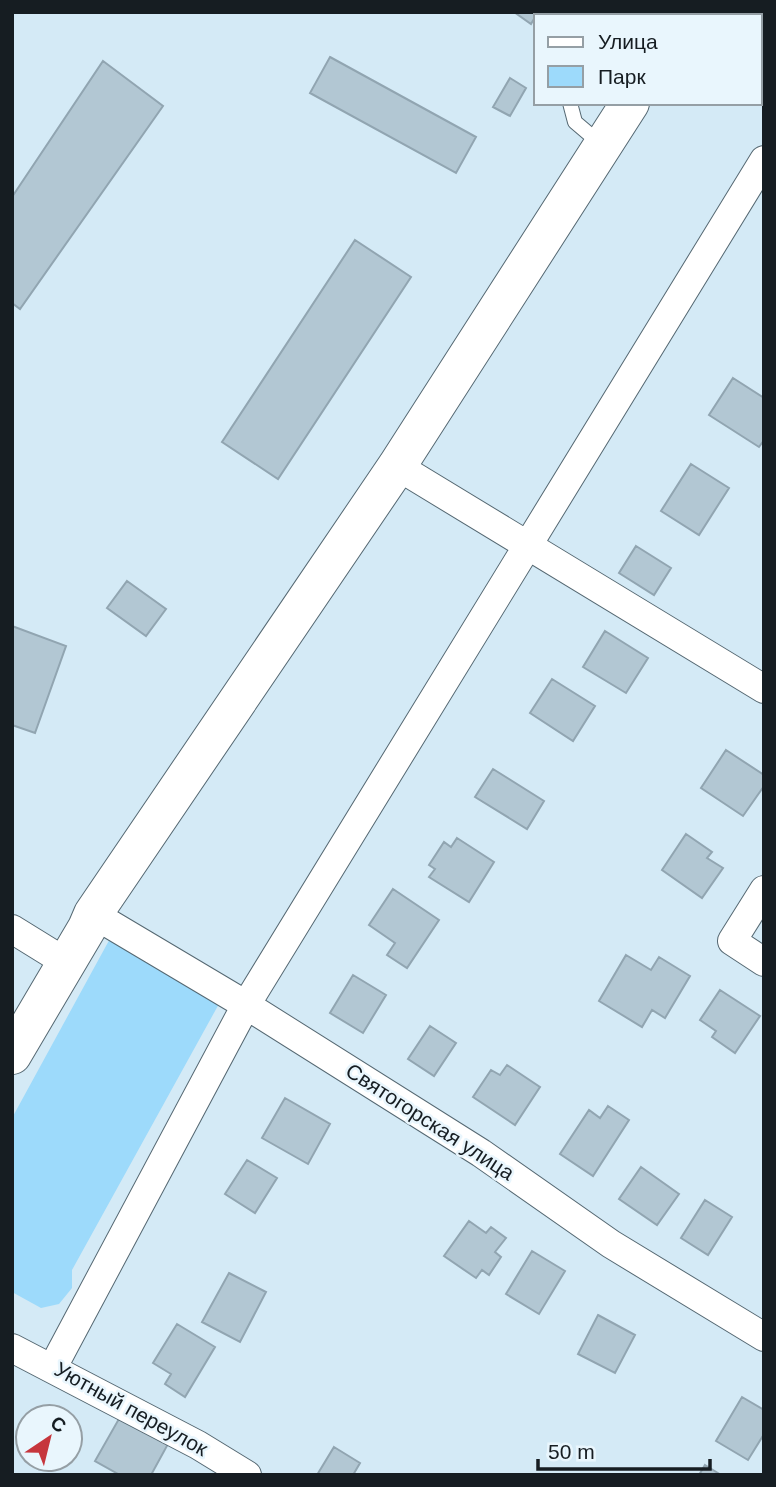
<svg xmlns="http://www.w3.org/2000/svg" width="776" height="1487" viewBox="0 0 776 1487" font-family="Arial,sans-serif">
<rect width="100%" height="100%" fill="#d4eaf6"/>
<!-- green -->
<path fill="#9ddafb" d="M112 935 220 1002 72 1270V1288L59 1304 41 1308 12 1292V1118Z"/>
<!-- building -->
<path fill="#b2c7d3" stroke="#91a5b1" stroke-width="2" d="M514 12H538L531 24Z
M330 57 476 137 456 173 310 93Z
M103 61 163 106 20 309 12 303V197Z
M510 78 526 88 510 116 493 107Z
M355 240 411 277 278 479 222 442Z
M733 378 764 398V440L759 447 709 415Z
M691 464 729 488 699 535 661 511Z
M636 546 671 568 654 595 619 573Z
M127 581 166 609 146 636 107 608Z
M12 626 66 646 35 733 12 725Z
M605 631 648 658 626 693 583 667Z
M552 679 595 706 573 741 530 713Z
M726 750 764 775V786L743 816 701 788Z
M493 769 544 801 527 829 475 797Z
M686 834 712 852 707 858 723 868 702 898 662 870Z
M457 838 494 862 469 902 429 877 435 869 429 865 444 842 451 847Z
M393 889 439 920 407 968 387 955 395 943 369 925Z
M626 955 651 970 659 957 690 976 665 1018 652 1010 642 1027 599 1001Z
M353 975 386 995 363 1033 330 1013Z
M720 990 760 1016 735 1053 712 1037 716 1031 700 1020Z
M430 1026 456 1043 434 1076 408 1059Z
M507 1065 540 1087 515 1125 473 1097 491 1070 500 1075Z
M285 1098 330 1124 308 1164 262 1138Z
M608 1106 629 1120 593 1176 560 1154 589 1110 600 1118Z
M247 1160 277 1178 255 1213 225 1194Z
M641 1167 679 1194 657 1225 619 1199Z
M705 1200 732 1217 708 1255 681 1238Z
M469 1221 486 1233 491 1227 506 1238 495 1252 501 1257 489 1275 482 1270 476 1278 444 1256Z
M532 1251 565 1271 539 1314 506 1294Z
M229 1273 266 1292 240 1342 202 1322Z
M598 1315 635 1335 615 1373 578 1354Z
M177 1324 215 1347 185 1397 165 1384 171 1374 153 1363Z
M742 1397 764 1410V1434L748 1460 716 1441Z
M120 1417 168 1444 151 1475H120L95 1461Z
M334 1447 360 1463 353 1475H317Z
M705 1465 721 1475H699Z"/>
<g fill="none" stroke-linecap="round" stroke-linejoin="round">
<defs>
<path id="service" d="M570 103 575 122 602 145"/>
<path id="minor" d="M397 466 764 689
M764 890 732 941 764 962
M93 914 246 1005 481 1153 611 1244 764 1337
M12 929 67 963
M12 1348 198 1445 247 1475
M53 1367 246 1005 764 160"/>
<path id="secondary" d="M687 16 689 12
M12 1055 87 928 93 914 397 466 630 103"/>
</defs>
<!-- service casing -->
<use href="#service" stroke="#556872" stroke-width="16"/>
<!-- minor casing -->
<use href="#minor" stroke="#556872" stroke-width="30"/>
<!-- secondary casing -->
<use href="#secondary" stroke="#556872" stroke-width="40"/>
<!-- service -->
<use href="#service" stroke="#fff" stroke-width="14"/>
<!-- minor -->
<use href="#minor" stroke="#fff" stroke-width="28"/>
<!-- secondary -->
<use href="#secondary" stroke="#fff" stroke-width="38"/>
</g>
<g text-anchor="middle" stroke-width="5" stroke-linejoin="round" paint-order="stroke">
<!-- street labels -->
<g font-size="21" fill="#161d22" stroke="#e9f6fd">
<text transform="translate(430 1122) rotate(33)" y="7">Святогорская улица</text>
<text transform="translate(131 1409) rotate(29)" y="7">Уютный переулок</text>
</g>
</g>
<!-- border -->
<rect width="776" height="1487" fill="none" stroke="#161d22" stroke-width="28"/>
<!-- legend -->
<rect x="534" y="14" width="228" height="91" fill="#e9f6fd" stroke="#959fa5" stroke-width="2"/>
<rect x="548" y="37" width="35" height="10" fill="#ffffff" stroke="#959fa5" stroke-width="2"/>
<text x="598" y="49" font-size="21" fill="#161d22">Улица</text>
<rect x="548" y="66" width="35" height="21" fill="#9ddafb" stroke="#959fa5" stroke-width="2"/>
<text x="598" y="84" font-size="21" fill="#161d22">Парк</text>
<!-- north arrow -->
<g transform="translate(49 1438) rotate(35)"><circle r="33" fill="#e9f6fd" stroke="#959fa5" stroke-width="2"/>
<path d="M0-5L12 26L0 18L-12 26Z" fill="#c6363d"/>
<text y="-10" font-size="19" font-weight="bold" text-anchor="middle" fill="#161d22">С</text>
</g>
<!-- scale -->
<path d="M538 1459v10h172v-10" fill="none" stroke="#161d22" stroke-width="3.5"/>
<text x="548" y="1459" font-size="21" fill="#161d22" stroke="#e9f6fd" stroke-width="5" paint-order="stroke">50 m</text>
</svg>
